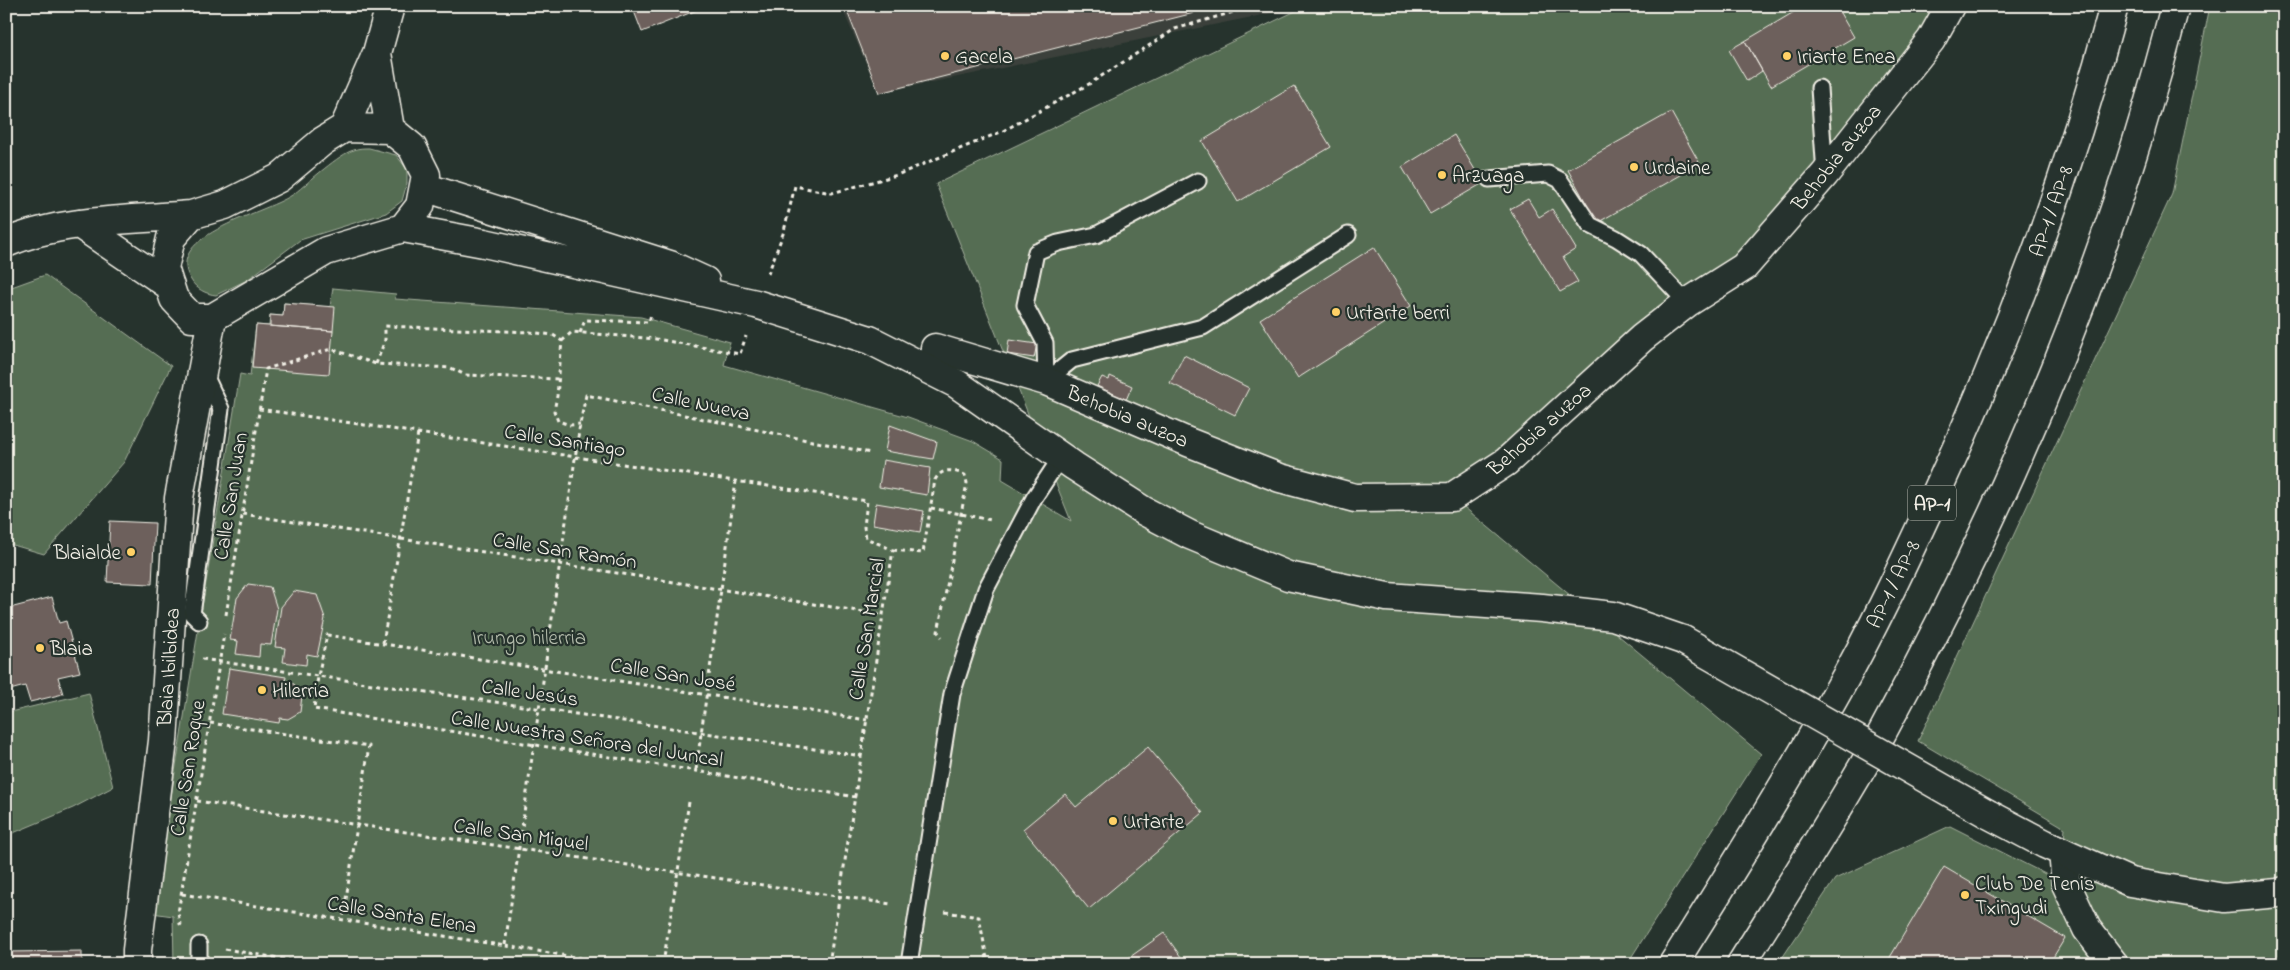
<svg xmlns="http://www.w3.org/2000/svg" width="2290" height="970" viewBox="0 0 2290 970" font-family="'Indie Flower',sans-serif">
<rect width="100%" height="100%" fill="#26332d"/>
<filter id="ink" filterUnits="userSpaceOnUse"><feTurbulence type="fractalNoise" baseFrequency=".02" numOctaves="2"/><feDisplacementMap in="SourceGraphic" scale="10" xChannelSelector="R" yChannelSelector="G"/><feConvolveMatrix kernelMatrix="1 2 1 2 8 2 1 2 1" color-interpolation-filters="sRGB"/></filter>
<g filter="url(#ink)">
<!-- built -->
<path fill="#3b413b" d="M841 6H1306L879 93Z"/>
<!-- green -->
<path fill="#556d52" stroke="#a4af9d" d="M1306 6H1950L1744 267 1452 497 1761 754 1627 964H174L173 916 152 913 240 374 250 376 256 325 269 326 270 315 283 316 284 303 330 307 333 288 396 294 395 299 641 317 730 342 724 365 908 417 973 441 1003 459 1002 480 1071 521 936 184Z
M2210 6H2284V964H1778L1835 879 1950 826 2065 884 2063 852 2065 828 1918 741 2172 194Z
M369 148 396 155 407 169V183L402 201 386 213 300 240 247 280 216 295C206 294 196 289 191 280 161 234 270 213 295 193 308 183 340 153 354 150 358 148 364 148 369 148Z
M45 275 171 366 124 462 44 554 6 543V289Z
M89 693 113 787 73 808 6 836V713Z"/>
<!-- building -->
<path fill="#6d615c" stroke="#f4f1e8" d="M632 6H707L642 32Z
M845 6H1192L1194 13 879 93Z
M1804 6H1836L1854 37 1771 86 1745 41Z
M1745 41 1762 71 1747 81 1729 50Z
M1294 86 1331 147 1238 202 1202 141Z
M1671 112 1700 164 1597 223 1568 170Z
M1454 135 1483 183 1430 214 1402 167Z
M1528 199 1539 217 1552 209 1576 249 1563 257 1578 282 1560 292 1510 209Z
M1374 247 1411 306 1298 378 1260 319Z
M284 303 335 307 333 331 270 326V315L283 316Z
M256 325 333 331 329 374 252 368Z
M1009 340 1037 344 1034 358 1007 354Z
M1184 355 1249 388 1235 415 1170 383Z
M1110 376 1132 386 1126 400 1097 386 1102 377 1109 380Z
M890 425 937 442 933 459 885 451Z
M883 460 930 468 927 495 879 487Z
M876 503 924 511 920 532 873 524Z
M110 521 155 523 152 584 107 582Z
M248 584 270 587 277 609 271 645 260 644 259 657 236 654 238 641 230 640 237 598Z
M294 591 317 595 325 618 317 656 307 654 306 665 283 662 285 648 275 647 281 607Z
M52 597 59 623 66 621 80 672 58 677 63 694 30 702 25 686 6 691V609Z
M229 668 286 677 285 683 294 684 302 696 300 712 288 719 280 718 279 723 222 714Z
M1148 747 1203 813 1089 909 1023 829 1065 794 1076 807Z
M1944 867 2065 938 2049 964H1886Z
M1164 933 1186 964H1120Z
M82 951V964H6V952Z"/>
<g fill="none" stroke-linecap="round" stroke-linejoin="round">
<defs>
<path id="lane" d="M1819 88 1825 174
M1489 179 1548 174 1560 180 1590 225 1616 238 1641 254 1687 303
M1046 381 1072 360 1203 327 1348 235
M1046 381 1045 343 1025 305 1036 252 1058 243 1096 235 1198 181
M199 621 192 614 221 409 204 373
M199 964V945
M909 964 952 694 986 589 1034 498 1061 457"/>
<path id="street" d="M935 348 1046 381 1188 442 1280 478 1355 498 1452 497 1506 462 1642 338 1687 303 1744 267 1825 174 1931 40 1950 6
M2063 852 2066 884 2087 929 2114 964"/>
<path id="secondary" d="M377 53 390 129
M344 128 377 53 390 6
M424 187 670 265 705 281
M79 224 170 286
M403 228 420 206 426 175 412 147 390 129 344 128 323 141 279 178 225 205 191 215 171 238 164 268 174 299 192 318H212L326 251 403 228 484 243 756 304 870 340 957 384 1074 466 1144 511 1190 535 1288 576 1387 597 1542 608 1613 616 1683 640
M6 243C60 219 132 220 191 215
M1988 814 2045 844 2130 882 2224 898 2278 893 2284 891
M137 964V950L163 741 179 498 212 318"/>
<path id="highway" d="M1673 964C1730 874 1786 784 1838 691 1873 629 1903 565 1933 500 2007 341 2069 177 2114 6
M1741 964C1789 887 1838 812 1882 733 2007 504 2111 260 2175 6"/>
</defs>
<!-- lane casing -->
<use href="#lane" stroke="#f4f1e8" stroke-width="19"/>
<!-- street casing -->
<use href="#street" stroke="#f4f1e8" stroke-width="31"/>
<!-- secondary casing -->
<use href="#secondary" stroke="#f4f1e8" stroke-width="31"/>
<!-- highway casing -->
<use href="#highway" stroke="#f4f1e8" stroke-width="31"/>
<!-- path -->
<path stroke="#f4f1e8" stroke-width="3" stroke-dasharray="4 4" stroke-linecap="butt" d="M768 274 784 231 795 186 832 193 897 175 1003 131 1089 84 1175 29 1254 6
M580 333 585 320 649 322 651 314
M562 341 572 332 656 339 740 354 746 336
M376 364 385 340V326L530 332 553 335 562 341 557 396 554 411 558 421 570 425 580 424
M259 409 867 501 864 527 866 538 893 550 829 964
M931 508 991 520
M243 514 883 615
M893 550 923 553 935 480C942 467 954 470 965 475L967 483 938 632 942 637
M226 615 266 369 331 349 376 364 451 368 465 375 558 379
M383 643 418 433
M202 659 862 756
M210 723 369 746 343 919
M696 770 736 481
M856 797 314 709 318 676 327 635 867 720
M197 801 891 904
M182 894 618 964
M945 912 979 917 988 964
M182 925 180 924 178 913 224 634
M505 945 580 424 586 395 871 453
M225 949 313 964
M936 962 947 964
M663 964 689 802"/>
<!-- lane -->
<use href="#lane" stroke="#26332d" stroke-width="15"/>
<!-- street -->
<use href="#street" stroke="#26332d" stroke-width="28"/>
<!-- secondary -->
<use href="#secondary" stroke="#26332d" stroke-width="28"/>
<!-- highway -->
<use href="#highway" stroke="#26332d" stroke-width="28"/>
<defs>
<path id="secondary-bridge" d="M1683 640 1988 814"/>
</defs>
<!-- secondary-bridge casing -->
<use href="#secondary-bridge" stroke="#f4f1e8" stroke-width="31" stroke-linecap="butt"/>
<!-- secondary-bridge -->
<use href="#secondary-bridge" stroke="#26332d" stroke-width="28"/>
</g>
</g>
<!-- markers -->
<g fill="#ffd166" stroke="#26332d" stroke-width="2">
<circle cx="945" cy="56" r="5"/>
<circle cx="1787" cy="56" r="5"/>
<circle cx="1634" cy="167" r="5"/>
<circle cx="1442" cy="175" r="5"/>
<circle cx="1336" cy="312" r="5"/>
<circle cx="131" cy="552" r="5"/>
<circle cx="40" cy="648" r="5"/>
<circle cx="262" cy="690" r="5"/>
<circle cx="1113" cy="821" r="5"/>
<circle cx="1965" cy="895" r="5"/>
</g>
<g text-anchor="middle" stroke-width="4.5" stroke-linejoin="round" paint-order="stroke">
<!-- shield labels -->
<rect fill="#26332d" stroke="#b6b8b0" stroke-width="1" x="1908" y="485.5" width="48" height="35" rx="4"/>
<g font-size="20" font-weight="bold" fill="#f4f1e8">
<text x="1932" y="510">AP-1</text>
</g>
<!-- poi labels -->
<g font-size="21" fill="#f4f1e8" stroke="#26332d" text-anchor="start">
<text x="955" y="63">Gacela</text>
<text x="1797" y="63">Iriarte Enea</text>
<text x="1644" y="174">Urdaine</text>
<text x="1452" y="182">Arzuaga</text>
<text x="1346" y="319">Urtarte berri</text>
<text x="121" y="559" text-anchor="end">Blaialde</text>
<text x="50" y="655">Blaia</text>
<text x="272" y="697">Hilerria</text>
<text x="1123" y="828">Urtarte</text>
<text x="1975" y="890">Club De Tenis<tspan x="1975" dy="24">Txingudi</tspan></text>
</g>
<!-- street labels -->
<g font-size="21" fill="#f4f1e8" stroke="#26332d">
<text transform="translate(1836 157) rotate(-51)" y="7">Behobia auzoa</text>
<text transform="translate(2051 211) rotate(-71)" y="7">AP-1 / AP-8</text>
<text transform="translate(701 403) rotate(12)" y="7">Calle Nueva</text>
<text transform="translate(1128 416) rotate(23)" y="7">Behobia auzoa</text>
<text transform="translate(1539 429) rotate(-41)" y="7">Behobia auzoa</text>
<text transform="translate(565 440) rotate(9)" y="7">Calle Santiago</text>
<text transform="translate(230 496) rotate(-81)" y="7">Calle San Juan</text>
<text transform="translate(565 550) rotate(9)" y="7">Calle San Ramón</text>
<text transform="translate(1893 584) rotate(-64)" y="7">AP-1 / AP-8</text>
<text transform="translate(866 629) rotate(-81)" y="7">Calle San Marcial</text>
<text transform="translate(168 667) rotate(-86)" y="7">Blaia Ibilbidea</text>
<text transform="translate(673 674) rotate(9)" y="7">Calle San José</text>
<text transform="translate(530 692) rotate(8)" y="7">Calle Jesús</text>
<text transform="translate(587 738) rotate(9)" y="7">Calle Nuestra Señora del Juncal</text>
<text transform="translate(187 768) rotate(-81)" y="7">Calle San Roque</text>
<text transform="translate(521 834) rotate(8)" y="7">Calle San Miguel</text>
<text transform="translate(402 914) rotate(9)" y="7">Calle Santa Elena</text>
</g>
<!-- park labels -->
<g font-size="21" fill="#b4bcac" stroke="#26332d">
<text x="529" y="644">Irungo hilerria</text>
</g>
</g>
<!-- margin -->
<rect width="2290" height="970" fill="none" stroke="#26332d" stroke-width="25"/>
<rect x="12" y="12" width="2265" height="945" fill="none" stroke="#f4f1e8" stroke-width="2" filter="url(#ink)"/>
</svg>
